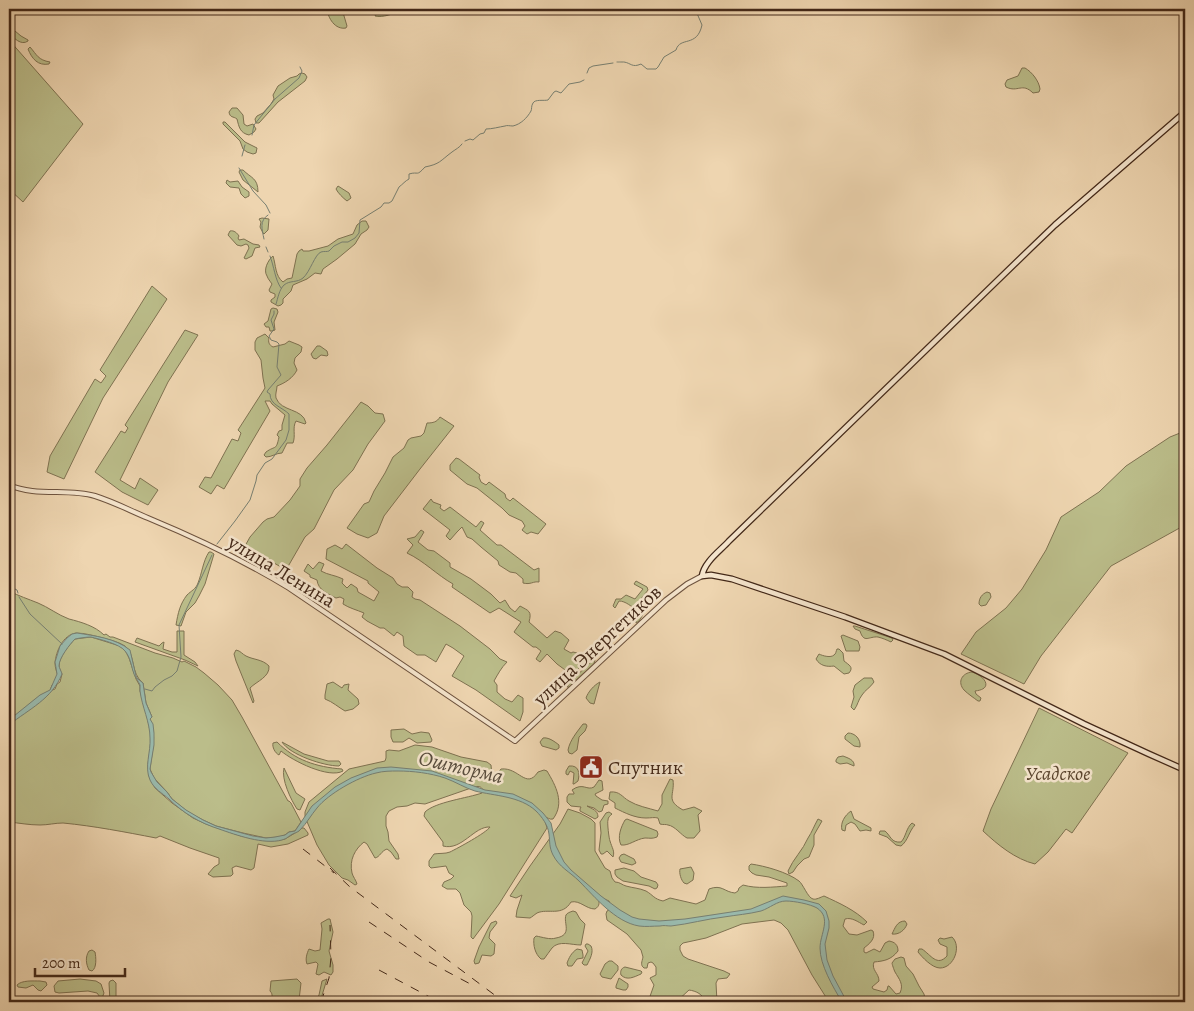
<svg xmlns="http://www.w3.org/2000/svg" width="1194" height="1011" viewBox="0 0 1194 1011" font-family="Alegreya,serif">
<rect width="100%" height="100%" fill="#eed5b0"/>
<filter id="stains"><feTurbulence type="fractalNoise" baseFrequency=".004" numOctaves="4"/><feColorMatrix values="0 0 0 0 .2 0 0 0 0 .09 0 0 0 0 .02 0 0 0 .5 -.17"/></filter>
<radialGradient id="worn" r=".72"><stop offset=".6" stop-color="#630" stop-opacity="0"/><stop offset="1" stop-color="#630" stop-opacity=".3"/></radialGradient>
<!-- green -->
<path fill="#bbbd8a" stroke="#7f7251" d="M327 9H342L347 26 346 28C335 30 328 18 327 9Z
M385 9H401C395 14 382 18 375 16L376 14 383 11Z
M9 26 21 36 28 40V41C21 46 14 38 9 33Z
M9 40 83 124 23 202 9 189Z
M30 47C37 55 38 60 50 62L49 64C38 66 32 59 28 49Z
M1022 68H1025C1032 72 1039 81 1040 89L1039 92 1033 93C1022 82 1018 93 1006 87L1005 84 1007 80 1018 76Z
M302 73 305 74 307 77 305 81 278 102 259 123H256L255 119 257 116 263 113 271 104 274 99 273 95 278 86 290 78 297 76 299 74Z
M232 108H237L243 115 244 124 247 126 253 124 256 129 254 132 249 135C240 133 239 127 237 119 233 116 230 118 229 112Z
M223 122H225L245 142 257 148 256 153 253 154 247 152 243 149 240 141 223 124Z
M240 170H243C251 178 258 178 258 192L243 180 239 172Z
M227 180 230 182 238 181 242 187 249 192V196L245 198 241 194 239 188 230 187 226 183Z
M338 186 349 193 351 198 347 201C343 198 338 193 336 189Z
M262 218 269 219 268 230 264 234 263 233 260 227 261 222 259 219Z
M362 221H366L369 227 367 230 361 234 355 244 337 259 323 269 321 274 315 273 307 279 293 285 291 291 283 299V303L281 305 278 306 271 302V300L275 297V294L270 292 269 290 272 284C270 281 268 279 267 276 263 270 268 260 273 256 276 265 275 276 283 282L287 279 292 278 297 254 299 251 302 249 303 251H309L328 246 338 239 353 234 357 225Z
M230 231C234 230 237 233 239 236L238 238 239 240 244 239 253 244 259 245 260 247 255 248 252 256 246 259 244 258 249 248 248 245 246 244 241 246 237 245 228 235Z
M152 286 167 299 103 398 64 479 47 472 50 456 95 379 101 383 106 376 100 370Z
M273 308 277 309 278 312 274 322 275 330 272 331H270L269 327H266L264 324 268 321 271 309Z
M185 330 198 335 168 382 120 480 135 489 140 478 158 490 148 505 122 492 95 472 121 431 125 433 128 428 125 425Z
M265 334 269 338C268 342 269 345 273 347L285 344 289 341 299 345 302 347 301 352 295 358 294 363 297 370C293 378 285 383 277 386 277 390 275 394 276 398 281 412 303 408 306 423L305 424 296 421C292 428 296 435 293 443H287L282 453C276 453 272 457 266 457L264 455 266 452C276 445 276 451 279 437L277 435 279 431 282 430V425L285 415 272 404 270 401H265L270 411 224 489 217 485 211 494 199 487 205 477 211 478 232 439 238 441 241 433 238 430 265 388 263 378 261 360 255 350V342L257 338Z
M317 346H320L327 351 328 355 327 356 321 355 316 359 313 358 311 354Z
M361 402 368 406 375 413 383 414 385 421 368 444 353 470 334 490 314 529 305 537 286 570 245 546 250 537 263 522 267 519 274 517 290 500 300 486V479L307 468 327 445Z
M440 417 454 426 420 469 384 516 377 533 368 538 357 534 347 528 364 504 369 502 374 491 385 473 393 457 404 448 408 440 411 438 421 436 424 433 427 423C433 423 437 422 440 417Z
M1185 431V525L1111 566 1041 656 1024 684 961 654 976 632 1006 608 1022 589 1046 550 1061 517 1099 492 1126 466 1170 437Z
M456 458 459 459 480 475 479 477 481 482 486 485 489 482 505 494 506 498 510 501 513 498 546 524 538 534 531 532 527 534 522 530 525 526 522 521 509 515 502 508 477 488 467 484 450 470V465Z
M431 499 433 502 441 505 440 508 444 511 450 507 476 527 481 521 484 523 480 530 497 545H501L534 570 539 568V582C533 581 531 585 523 583V579L516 573 510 572 499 565 498 561 481 547 472 539 467 537 462 527 457 532 450 540 446 536 450 530 423 509Z
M421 530 424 532 418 542 428 550 434 551 450 563V567L471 579 491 594 500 603 505 600 510 608 515 612 520 606C529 611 532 611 529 622L547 638 555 631 561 633 569 640 564 649 571 653 573 652 577 653 578 657 583 664 572 675 557 664 547 654 540 662 536 659 541 651 536 647H533L514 632 521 622 499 608 490 613 452 587 453 584C437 575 424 561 407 553L413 545 407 539 415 537Z
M346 544 377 568 393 578 397 584 402 587H408L413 592 412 597 415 599 420 600 460 626 490 649 500 659 507 662C501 668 498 674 494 681L497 685V692L505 699 512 702 518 695 523 698V712L520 721 476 690 452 676 464 656 453 648 446 644 436 662 425 655H417L404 646 403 636 397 632 394 636 384 628H380L367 621 362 617 364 613C357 610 349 608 343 604L344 599 340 597 336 598C328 594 318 590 317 580L310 577V575L304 571 308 564 313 569 319 562 324 564 321 571C328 575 335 575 343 579L342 583 347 588 351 584 357 588 358 592 374 601 379 592 368 583V581L326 559 327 549 335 545 342 549Z
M209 552H211L214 554 205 584 199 596 195 603 186 612 181 626 176 625C178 613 180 604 187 595 191 591 196 589 198 583 202 573 203 561 209 552Z
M636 581 647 587 648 590 637 604 644 613 639 621 636 623V619L639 615 638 610C631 607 626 601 619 601L615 608 613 606 616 599H621L626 595 635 599 643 589 634 584Z
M9 591C19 596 28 599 38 603 48 607 58 615 69 619 81 622 95 626 104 635L106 634 110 637H113L155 653 173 658 182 662 184 661 196 667 204 673 218 685 232 700 242 717 288 801H289L291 803 301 822 295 831 289 832 285 835 280 837 266 838 243 833 216 826 203 820 188 812 172 799 167 792 154 778 150 769C152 751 157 736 150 719L152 717 146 703 143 683C130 673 136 655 125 646 119 642 110 640 103 638 95 636 85 633 76 633 63 635 56 651 55 663 55 668 57 673 59 678L54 684 52 685 50 691 55 689 57 684 60 682 62 674C60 671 59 669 59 665 59 657 69 645 75 639L91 637 120 646 126 652 129 658 136 679 140 686V691L146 711 151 736 150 750 148 764 149 776 155 788 172 803 193 818 206 824 241 836 259 839 279 840 285 839 300 830 302 828H304L308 833V835L288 844 271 847 258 844 254 868 251 870 236 866 232 868 233 874 231 876 213 877 208 874 214 867 219 864V858L190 848 160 836 156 838C125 832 94 826 63 823 55 823 48 825 40 825 29 825 19 823 9 822Z
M987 592 990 593 991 597 986 605 981 606 979 604C979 598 982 594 987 592Z
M853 626H855L892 638 893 640 891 642C887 640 882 638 878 637 869 636 864 644 860 631L855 629Z
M177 631H184V655L195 662 198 666 185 660 135 642 137 638 159 646 162 643 164 642 163 649 172 652H177Z
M843 635 858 641 860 647 859 651H846L841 636Z
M837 649H839L843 653 844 661C849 665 854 667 849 673L844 674 834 666C827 667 820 666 816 659L819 654C823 656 831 658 834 655 836 654 836 651 837 649Z
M236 650C241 651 242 654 246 656 254 660 262 659 269 666 270 677 257 681 250 688L254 701 253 703 236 661 234 654Z
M595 660 594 664 575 681 570 687H567L572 680 592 661Z
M972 672C985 676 994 689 975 691L976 694 981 698 980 701H978C974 698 968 694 964 690 957 682 962 673 972 672Z
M864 678H872L874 682C870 688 865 690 862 695 858 700 858 705 854 710L851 707 854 697 853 691 855 685Z
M333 682 342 688 344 685 349 684 348 690 358 699 359 704 353 709 345 711C338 707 333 702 325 699V695L327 684Z
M600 682 594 704 590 703 586 698C588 692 594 685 600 682Z
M1039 708 1128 753 1072 833 1066 829 1048 852 1035 864C1015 859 998 845 983 831L991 809Z
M583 724H586L587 726 585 731 579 737 577 750 572 754 569 753 568 750C570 740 577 732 583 724Z
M404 729 412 734 421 732 429 733 432 740 431 742 417 743 409 738 403 742H393L391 737V730Z
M848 733C855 733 861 739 860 747L854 746 845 739V736Z
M543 738C548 737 554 741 559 745V748L556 750 542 746 540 742Z
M277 742C295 760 316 767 342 769L343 771C329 779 293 761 281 751L279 755C275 753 272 747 273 743Z
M282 742 304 754 328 761H339L341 764 339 766C324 766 290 755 282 742Z
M415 745 432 747 461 757 487 762 491 765 492 776 494 777 501 769C519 767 526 790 538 772L544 770 547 771C556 786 565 803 553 819 549 820 548 817 544 817L547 828 499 904 473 939 471 937 472 916 471 912 464 905 460 893 456 889H447L442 886 444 882 451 879 454 876 449 873 446 866 431 868 429 866V861L434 854C439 853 445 854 450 852 458 848 486 833 490 827 474 826 462 851 443 846V842L424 816 425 812C435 802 468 798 482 793L483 790C481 786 478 786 474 787L425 804 415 803 407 806 397 807 389 811 386 816V826L388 832 389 841 398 854 399 859H396L391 852 387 849C381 851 380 857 375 858L367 844 364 842C355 849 349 860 352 873 353 877 356 880 357 884L355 885 348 880 342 878 329 865 317 845 305 817V812L309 802 349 769 385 761 386 758V751L389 750 399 751Z
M843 756C848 758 855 760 854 766L847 763 840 764 836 762V760L838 757Z
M569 766C579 765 580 773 578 781L574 784H573L574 773 570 771 568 775 566 774V771Z
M284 768 296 793 305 799 300 810 297 809C291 800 281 779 284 768Z
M670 779 673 780C675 795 665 800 683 810L694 807 702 811 698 815 700 831 694 838H687C681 835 675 826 668 825 666 824 663 825 660 824L658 818C654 817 651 818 646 818 635 818 625 813 615 808V803L609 799 610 792C620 791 622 797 629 801 637 806 648 808 658 811L662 804V795Z
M599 780 602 781 603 790 595 794 596 796 602 800 608 801V804L604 805 602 811 599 812 594 808 587 806C592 809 598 810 598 817L595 819 580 811V809L581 807 571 806 567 802V797L569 794H574V793L572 790C583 782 587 791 594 787 596 785 597 782 599 780Z
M568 809 580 813 591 819 595 823V851L605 868 610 871 612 878 615 882C620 882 622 885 626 886 633 888 639 888 646 891 653 895 654 899 663 901L670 898 696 904 705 900 709 889C722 884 724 892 735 893L738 891 739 888 743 885C757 889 773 887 787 886V883L769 877 756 875 752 873 749 870V866L751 864C765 866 787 872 799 881 803 884 808 898 813 899 816 900 821 897 824 896 839 903 855 910 867 922L864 925C858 922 852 917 845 919L843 926 849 934 857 935 871 930 873 931C876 939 869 944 864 948V952L866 953 874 949 880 952 885 943 889 941C895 942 898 945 898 951 891 960 884 961 874 962 871 970 879 973 879 981L872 987 873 989 884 992 887 990 888 986H889L896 994 900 993C904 984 899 979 895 972 894 970 892 964 892 963L895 959 901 957 904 958 906 966 913 974 919 986 924 994 925 999 924 1002H829L812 975 788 930 781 923 774 920 742 924 706 938 683 943 680 946V950L683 956 688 959 724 971 730 974 727 978 718 979 716 983 717 1002H705C703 994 696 991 689 990L676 1002H648L654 985 650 978 656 975V967L653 963 651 962 648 963 647 968H644C640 965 642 962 643 957L641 950 627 934 607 920 606 914 607 911 609 910H613L609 901 598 896 597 897C600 902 600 906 595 909 586 909 580 900 571 902 562 917 548 908 537 913 534 915 532 917 530 918L516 917 517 910 522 895 516 898 510 896 530 866 560 824Z
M851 811 854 819 871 828V831L866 830 860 831 855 824 851 822 846 825 845 831 842 830C840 823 845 815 851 811Z
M609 812 612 814C610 816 608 817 608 820 607 822 609 839 610 841 612 848 615 851 613 857L607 851 603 854H601L599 850 601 833 600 822 606 813Z
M627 819 657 831 658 834 657 837C652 839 650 838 645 838 636 839 629 846 621 845 617 837 621 827 625 820Z
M818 819 822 821 814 835V845L809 857 804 859 797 866 793 872 789 874 788 871C793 859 803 850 808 838 812 832 814 826 818 819Z
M912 823 915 825C909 831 908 841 901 846L896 845 887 837 879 834 880 831H885C891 836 891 843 901 842 906 837 906 828 912 823Z
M624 854 634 859 636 863 632 865 621 862 619 858 621 855Z
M691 867 694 873 693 880 687 884 684 883C681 880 679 873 680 869Z
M624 868 634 871 641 877 656 882 658 885 657 888 655 889 649 886 623 881 617 877 615 874V870Z
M573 911 576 912 580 919 585 924 581 945C571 945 559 940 552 948 549 952 547 955 544 959H541C535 954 533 945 534 938L536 936C542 937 550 940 556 938 573 935 563 923 566 915 567 913 570 912 573 911Z
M328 919H330L333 932 329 951 333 965V972L331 975 324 972 319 975 316 974 318 964 316 962 307 964C305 959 307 953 309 949L315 951 320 950 322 929 321 923Z
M496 921 497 923 490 932 489 938 495 944 494 954 491 956 482 955 479 963 475 964 474 961 479 947 491 923Z
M905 921 907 924C905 930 899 935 892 934 895 928 897 921 905 921Z
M952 937C962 946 954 968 940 968 932 968 922 957 918 952L919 949H922C931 955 937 967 947 956V947L940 944 938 940 940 938 944 939Z
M586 944H588L591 946C594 952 590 959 587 965H584L582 963 588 951 585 946Z
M577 949 582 950 583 955V958L577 959 572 966H568L567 963C569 958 571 953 577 949Z
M92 950 95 952C96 957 97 968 92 971L89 970C86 964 85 957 89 951Z
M609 961H612L618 966V970L611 979 602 977 600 974 605 964Z
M625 967 641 971 642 972 641 974C634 977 627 981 621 975 620 972 621 968 625 967Z
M619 978 628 984V987L626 990H623L616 988V986Z
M80 979 96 981 101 984 104 993 102 998 100 997 97 993 88 991 59 993 55 992 54 986 58 981Z
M297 979 301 983 299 1000 307 1002H271C271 998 274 995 270 991L271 981Z
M327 979 320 1002H315L319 995 322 981Z
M113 980 116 983V1002H110L109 983 110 981Z
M40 981 46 982 47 985 41 991 38 990 33 985 26 988 18 987 17 985C22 980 33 981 40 981Z
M176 997 196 998 199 999V1002H176L174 1000Z"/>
<!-- water -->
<path fill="#99b9ac" stroke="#777f71" d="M77 633C95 636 115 638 130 650L136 676 138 679 143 683 146 703 152 717 150 719 153 724 154 733V745L150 769 151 772 157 782 167 792 172 799 186 810 203 820 216 826 253 836 266 838 275 837 285 835 289 832 295 831 312 806 335 787 351 778 377 768 391 767 432 771 485 790 513 794 532 803 543 813 551 823 556 846 564 862 571 870 601 896 620 910 632 917 639 919 659 921 685 919 751 909 783 896 804 900 819 904 826 911 829 921V928L825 944 827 960 833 976 847 1002H842C833 987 820 965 820 948 820 934 832 918 817 908 810 904 794 901 786 901 777 901 770 908 761 911 749 914 736 915 724 917 706 919 689 924 671 926 667 926 664 925 660 926 653 926 646 927 639 926 615 922 595 897 579 881 570 872 559 867 553 855 549 847 550 842 549 834 548 825 542 817 536 811 520 796 495 796 475 791 465 788 456 782 445 778 430 773 413 771 398 771 391 771 383 771 376 773 358 777 328 794 317 808 311 815 307 823 300 830 297 833 296 832 291 835 286 838 288 838 282 840 264 845 236 835 219 829 200 823 183 813 169 799 162 793 154 789 150 780 144 767 151 752 150 738 150 722 142 707 140 691 140 689 140 687 140 685 138 680 134 676 133 671 131 664 130 657 125 651 120 644 99 639 91 637 86 637 80 638 75 639 70 644 59 658 59 666 59 667 62 673 62 674 52 699 29 709 9 725V720L40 695 50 690 57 674 55 662 60 646 67 638 72 634Z"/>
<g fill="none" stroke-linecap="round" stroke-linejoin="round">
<!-- stream -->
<path stroke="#777f71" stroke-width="1" d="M617 62C618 62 624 62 624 62 631 63 632 68 641 64L647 69H656L658 67 664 57 676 50C680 36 697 48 702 25L696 11 698 9 702 11 704 9
M587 73 589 68 593 66 613 63
M252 135 254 125 275 99 299 78 302 71 300 67
M465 141 470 139 473 140 480 134 484 133 486 129C492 129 499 127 505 126 507 125 510 126 513 126 521 124 527 118 531 111 532 109 531 106 533 103 535 99 544 101 548 100L554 92 556 91 561 93 569 84 580 82 584 80
M242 156 245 145
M239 168 253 191 266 205 270 213
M264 239C262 229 259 221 268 215
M266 247 268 252
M270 256C274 266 275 280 281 288
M276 304C278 298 279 290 284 285 290 280 297 283 303 278 310 272 315 254 321 252 324 251 327 252 329 251L334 246 342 242H348L355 238 359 233 360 220 381 207 384 203H389L392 201 399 187C403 184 405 181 409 179V174C419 171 416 177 425 167 440 164 440 161 452 152 456 149 459 148 462 144
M217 544 235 521 250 500 256 481 257 475 265 463 272 459 286 440 289 430V414C282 407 270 405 270 394L267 392 268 390 281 375 277 367 279 344 277 342 271 340 269 336 274 329 271 320 274 314V311
M9 586 17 590 18 593
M19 597 30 614 62 644
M145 689 152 691 155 687 164 680 172 676 177 671 181 657 179 625 212 555"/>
<defs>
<path id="tertiary" d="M9 485C36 497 68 488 95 496 114 502 131 511 148 518 196 538 245 561 289 588L515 741 666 600 687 584 702 576"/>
<path id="secondary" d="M1185 112 1055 225 1030 249 729 541C720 551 704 562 702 576L711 575 732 579 845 617 944 654 1084 724 1149 754 1185 770"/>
</defs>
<!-- tertiary casing -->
<use href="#tertiary" stroke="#6e533e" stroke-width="6"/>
<!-- secondary casing -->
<use href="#secondary" stroke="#432818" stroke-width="7"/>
<!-- tertiary -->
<use href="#tertiary" stroke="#f4e4cc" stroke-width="4"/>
<!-- secondary -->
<use href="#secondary" stroke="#f4e4cc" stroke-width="4.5"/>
<!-- rail -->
<path stroke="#432818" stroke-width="1" stroke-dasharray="9 9" stroke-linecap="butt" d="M303 849 334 873
M330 868 350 887 504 1002
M369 922 429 962 476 987
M379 970 439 1002
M321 1002 329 978 331 957 330 925"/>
</g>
<!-- icons -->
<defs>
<symbol id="civic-square" viewBox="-11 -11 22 22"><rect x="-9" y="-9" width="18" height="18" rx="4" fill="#8f2418" stroke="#f4e4cc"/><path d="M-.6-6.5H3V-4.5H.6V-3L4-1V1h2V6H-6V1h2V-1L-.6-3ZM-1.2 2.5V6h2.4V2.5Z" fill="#fff"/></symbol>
</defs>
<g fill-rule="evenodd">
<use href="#civic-square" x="577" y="753" width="28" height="28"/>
</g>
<g text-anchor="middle" stroke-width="5" stroke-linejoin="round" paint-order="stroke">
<!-- street labels -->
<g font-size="20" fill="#432818" stroke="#f4e4cc">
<text transform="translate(282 571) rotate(31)" y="7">улица Ленина</text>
<text transform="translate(597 645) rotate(-43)" y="7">улица Энергетиков</text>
</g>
<!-- poi labels -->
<g font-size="20" fill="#432818" stroke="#f4e4cc" text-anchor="start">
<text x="608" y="774">Спутник</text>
</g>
<!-- park labels -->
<g font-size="20" font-style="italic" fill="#5b462f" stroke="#f4e4cc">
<text x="1058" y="780">Усадское</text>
</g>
<!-- water labels -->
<g font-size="21" font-style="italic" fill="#584c3d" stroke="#f4e4cc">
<text transform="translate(461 767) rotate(13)" y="7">Ошторма</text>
</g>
</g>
<!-- margin -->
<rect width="1194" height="1011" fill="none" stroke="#eed5b0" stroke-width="30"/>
<rect x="10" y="10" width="1174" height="991" fill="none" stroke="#432818" stroke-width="2.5"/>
<rect x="15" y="15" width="1164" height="981" fill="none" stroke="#432818"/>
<!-- scale -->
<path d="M35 968v8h90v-8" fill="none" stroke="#432818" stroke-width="2.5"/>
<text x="42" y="968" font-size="15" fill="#432818" stroke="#f4e4cc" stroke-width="4" paint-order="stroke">200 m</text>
<rect width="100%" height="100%" filter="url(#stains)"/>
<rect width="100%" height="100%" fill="url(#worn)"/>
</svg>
